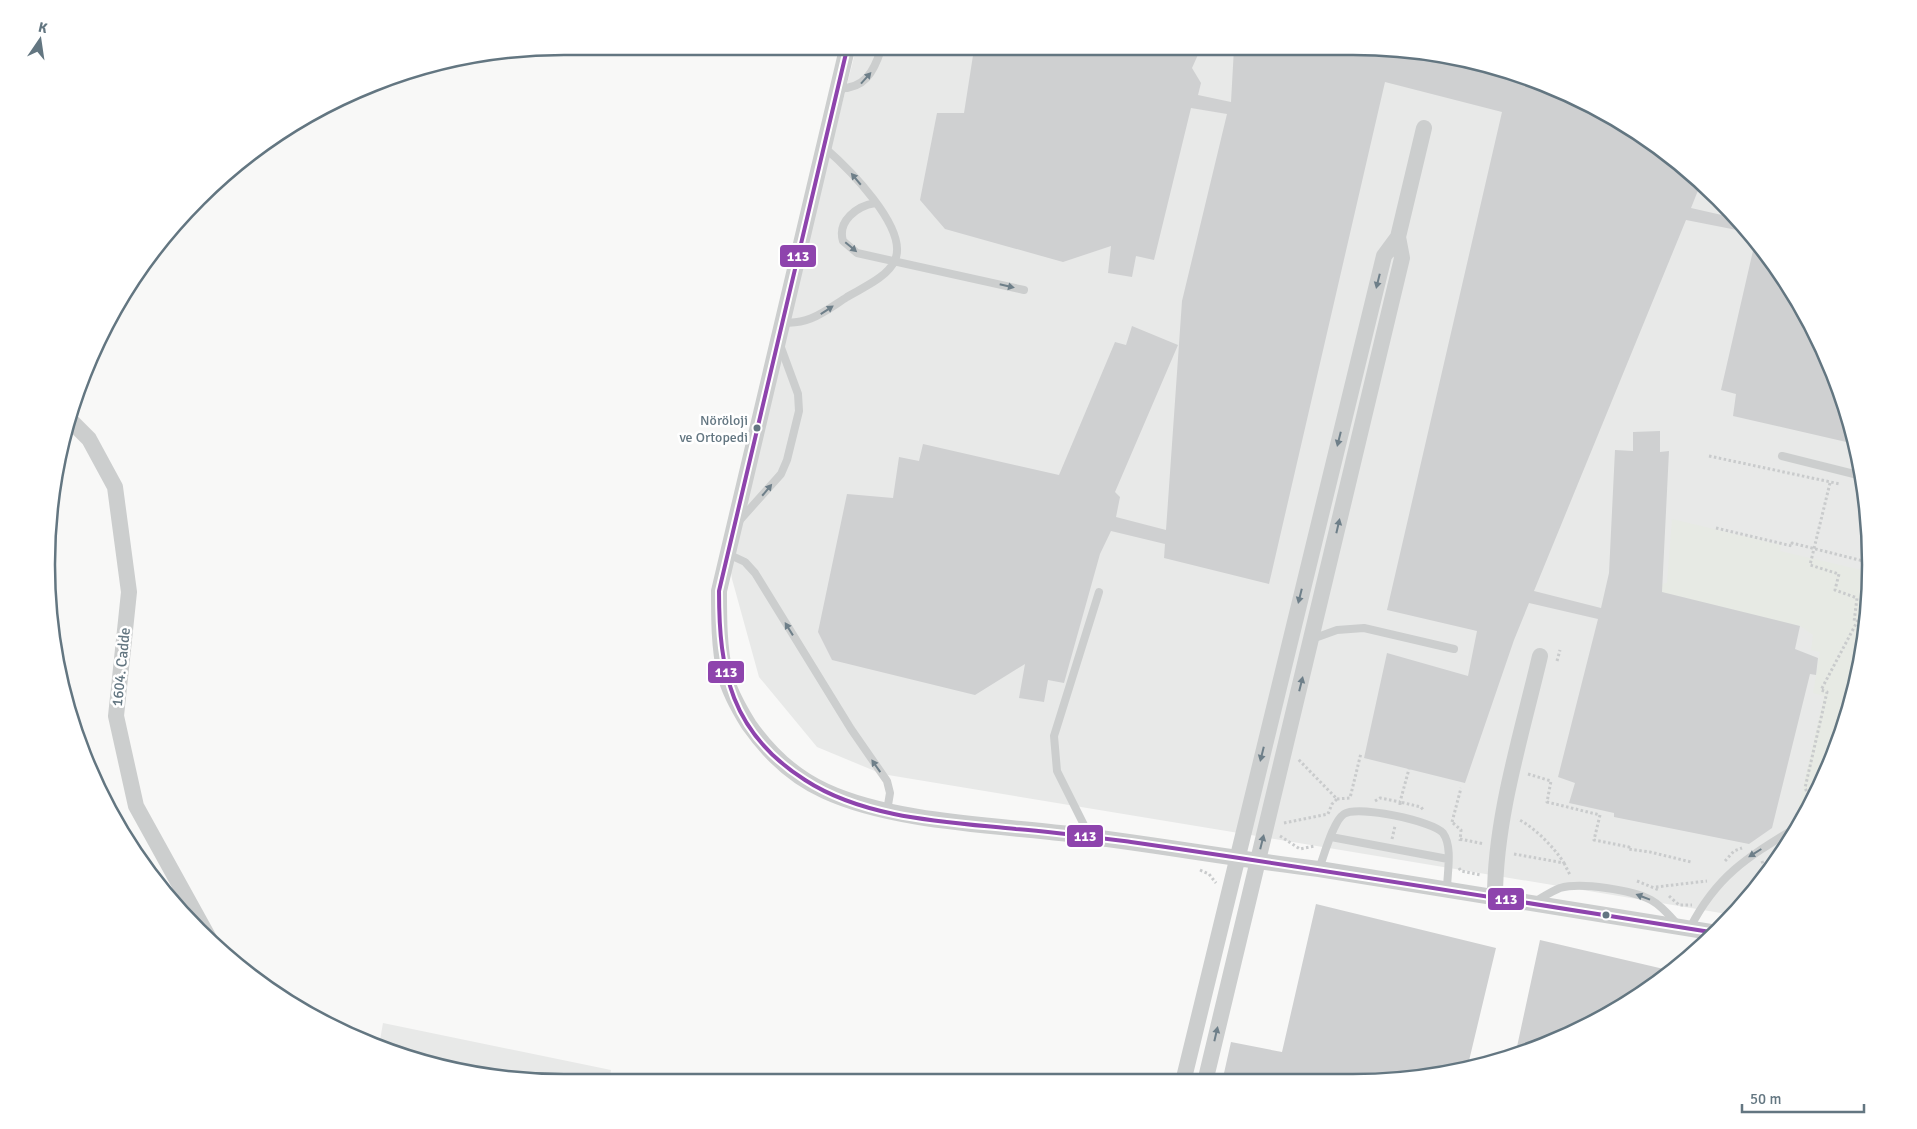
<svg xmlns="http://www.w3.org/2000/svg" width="1917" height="1129" viewBox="0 0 1917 1129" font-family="Signika,sans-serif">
<rect width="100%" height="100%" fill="#f8f8f7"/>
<!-- built -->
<path fill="#e8e9e8" d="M1387 47 1519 74 1640 133 1719 198 1783 276 1831 366 1861 463 1871 564 1861 665 1831 763 1784 852 1734 913H1721L882 774 817 747 759 677 732 579 728 554 856 49Z
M383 1023 611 1070 609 1082H530L398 1055 379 1046Z"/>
<!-- green -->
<path fill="#e7eae4" d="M1672 519 1781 545 1780 551 1870 572 1861 665 1831 763 1808 806 1797 813 1824 696 1813 693 1820 652 1811 650 1813 635 1800 626 1660 592 1661 584 1667 583Z"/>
<!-- building -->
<path fill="#cfd0d1" d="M1387 47 1519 74 1640 133 1701 183 1691 208 1735 218 1747 232 1686 220 1534 591 1601 608 1609 573 1615 450 1633 451V432L1660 431V452L1669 451 1662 592 1800 626 1795 649 1818 658 1816 675 1810 674 1772 828 1749 844 1614 817V813L1569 803 1575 783 1558 777 1598 619 1529 603 1514 640 1465 783 1364 758 1387 653 1468 676 1477 631 1387 610 1502 112 1385 82 1269 584 1164 558 1165 544 1111 531 1100 554 1064 683 1048 680 1044 702 1019 698 1025 664 975 695 832 660 818 632 847 494 893 498 899 457 919 461 923 444 1059 475 1115 342 1126 345 1132 326 1178 345 1115 492 1120 497 1116 517 1166 530 1182 301 1227 114 1191 108 1154 260 1136 256 1132 277 1108 273 1111 246 1063 262 945 229 920 200 937 113H964L974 49 1122 48 1140 52 1142 48H1201L1192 68 1201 83 1198 95 1231 102 1234 48Z
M1755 242 1783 276 1831 366 1855 444 1733 416 1736 394 1721 390Z
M1316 904 1496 948 1468 1065 1396 1080 1367 1073V1082H1222L1231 1042 1282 1052Z
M1540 940 1668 970 1612 1013 1515 1056Z"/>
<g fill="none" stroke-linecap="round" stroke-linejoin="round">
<!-- path -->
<path stroke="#c9cbcc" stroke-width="3" stroke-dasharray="2.5 2.5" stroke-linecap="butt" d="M1709 456 1840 484
M1830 483 1810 565 1839 574 1835 590 1857 598 1854 622
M1716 528 1792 546V543L1871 563
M1557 661 1560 650
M1528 774 1551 781 1547 802 1600 815 1594 840 1629 847 1628 849 1650 852 1691 862
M1337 799 1350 798 1361 753
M1811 800 1805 788 1827 692 1821 690 1867 603
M1375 801 1380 798 1400 802 1409 769
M1400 805V802L1421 807 1424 811
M1796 815 1806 810
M1452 822 1461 788
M1284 823 1328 814 1332 804 1337 799 1298 759
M1453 823 1461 830 1460 841
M1280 836 1300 849 1315 846
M1392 839 1395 826
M1460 839 1484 844
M1514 854 1564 863C1554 847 1535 828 1518 819
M1725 861 1734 851 1742 848
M1762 861 1766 873
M1564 863 1570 875
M1459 868 1461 871 1481 875
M1200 870 1209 874 1216 883
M1637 881 1659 890
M1656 887 1707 881
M1669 896 1679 905H1692"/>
<!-- lane -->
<path stroke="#cccece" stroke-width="8" d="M837 88C864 90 874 72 881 49
M875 203C857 206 837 221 843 241L857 253 1024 290
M781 322C808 326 825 311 847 297 862 288 888 277 895 260 909 228 847 167 825 148
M1782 456 1862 476
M739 521 781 474 787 460 799 411 798 394 780 345
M728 554 745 562 755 573 851 729 887 781 890 793 887 811
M1312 639 1337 630 1364 628 1454 649
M1089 835 1057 771 1054 736 1099 592
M1331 837 1448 859
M1319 869C1324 856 1333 821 1344 814 1358 805 1433 821 1443 833 1453 847 1447 873 1447 890
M1536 901C1543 897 1552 891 1560 888 1581 882 1632 890 1651 900 1662 906 1669 915 1677 924
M1690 928C1717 875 1748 857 1797 827"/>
<!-- street -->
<path stroke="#cccece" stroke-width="16" d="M847 49 719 591C719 619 719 647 725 674 729 692 739 709 749 725 768 752 794 777 825 791 892 822 994 825 1069 834 1152 844 1235 859 1319 869L1717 933
M68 418 89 439 115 487 129 592 116 716 136 806 210 940
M1495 897C1495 818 1522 733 1540 656
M1183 1082 1384 256 1398 237 1424 128
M1205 1082 1402 258 1398 237"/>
<defs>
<path id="bus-1" d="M847 49 719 591C719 672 731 733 805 780 865 819 947 822 1016 829 1054 832 1092 837 1131 842 1326 870 1521 902 1716 933"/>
</defs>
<!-- bus-1 casing -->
<use href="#bus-1" stroke="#fff" stroke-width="8"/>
<!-- bus-1 -->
<use href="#bus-1" stroke="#8e44ad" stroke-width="4"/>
</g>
<!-- one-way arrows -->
<defs><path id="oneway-solid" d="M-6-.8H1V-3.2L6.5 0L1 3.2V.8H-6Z" transform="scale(1.25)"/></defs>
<g fill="#6e7f89">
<use href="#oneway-solid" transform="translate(866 78) rotate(-48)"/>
<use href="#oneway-solid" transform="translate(856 179) rotate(-130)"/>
<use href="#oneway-solid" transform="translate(851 247) rotate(40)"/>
<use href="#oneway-solid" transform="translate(1378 281) rotate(104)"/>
<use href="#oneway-solid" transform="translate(1007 286) rotate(13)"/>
<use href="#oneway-solid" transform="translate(827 310) rotate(-33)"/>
<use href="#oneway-solid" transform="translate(1339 439) rotate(104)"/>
<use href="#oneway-solid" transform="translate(767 490) rotate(-50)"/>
<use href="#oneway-solid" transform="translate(1338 526) rotate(-77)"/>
<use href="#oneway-solid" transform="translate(1300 596) rotate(104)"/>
<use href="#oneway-solid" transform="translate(789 629) rotate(-122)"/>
<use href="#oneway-solid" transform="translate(1301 684) rotate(-76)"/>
<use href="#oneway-solid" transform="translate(1262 754) rotate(104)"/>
<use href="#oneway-solid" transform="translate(876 766) rotate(-125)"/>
<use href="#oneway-solid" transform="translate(1262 842) rotate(-76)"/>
<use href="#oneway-solid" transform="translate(1755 853) rotate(148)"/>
<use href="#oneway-solid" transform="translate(1643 897) rotate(-159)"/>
<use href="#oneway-solid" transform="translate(1216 1034) rotate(-77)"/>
</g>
<!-- markers -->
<g fill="#637681" stroke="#fff" stroke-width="2">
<circle cx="757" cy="428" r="4.5"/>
<circle cx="1606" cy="915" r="4.5"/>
</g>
<g text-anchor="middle" stroke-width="5" stroke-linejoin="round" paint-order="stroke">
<!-- bus labels -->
<g font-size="14" fill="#637681" stroke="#fff" text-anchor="end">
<text x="748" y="425">Nöröloji<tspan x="748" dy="17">ve Ortopedi</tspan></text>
</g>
<!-- street labels -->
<g font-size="15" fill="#637681" stroke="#fff">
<text transform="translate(121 667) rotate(-84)" y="5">1604. Cadde</text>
</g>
</g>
<!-- crop -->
<path d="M0 0H1917V1129H0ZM564 55H1353A509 509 0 0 1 1862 564V565A509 509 0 0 1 1353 1074H564A509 509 0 0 1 55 565V564A509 509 0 0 1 564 55Z" fill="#fff" fill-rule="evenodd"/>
<path fill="none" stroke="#637681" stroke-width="2.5" d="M564 55H1353A509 509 0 0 1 1862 564V565A509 509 0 0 1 1353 1074H564A509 509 0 0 1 55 565V564A509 509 0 0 1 564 55Z"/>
<g stroke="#fff" stroke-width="2">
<rect x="779" y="244" width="38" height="24" rx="5" fill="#8e44ad"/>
<rect x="707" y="660" width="38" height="24" rx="5" fill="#8e44ad"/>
<rect x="1066" y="824" width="38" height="24" rx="5" fill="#8e44ad"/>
<rect x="1487" y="887" width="38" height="24" rx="5" fill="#8e44ad"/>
</g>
<g font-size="14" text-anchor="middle" font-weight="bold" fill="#fff">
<text x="798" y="261">113</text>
<text x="726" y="677">113</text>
<text x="1085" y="841">113</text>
<text x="1506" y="904">113</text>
</g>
<!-- north arrow -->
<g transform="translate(40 40) rotate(13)" stroke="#ffffff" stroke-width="4" paint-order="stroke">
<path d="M0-4L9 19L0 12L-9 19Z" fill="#637681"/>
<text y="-8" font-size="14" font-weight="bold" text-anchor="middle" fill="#637681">K</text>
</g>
<!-- scale -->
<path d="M1742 1104v8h122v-8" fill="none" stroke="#637681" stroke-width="2.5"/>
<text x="1750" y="1104" font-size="15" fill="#637681" stroke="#ffffff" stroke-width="4" paint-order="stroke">50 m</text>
</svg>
